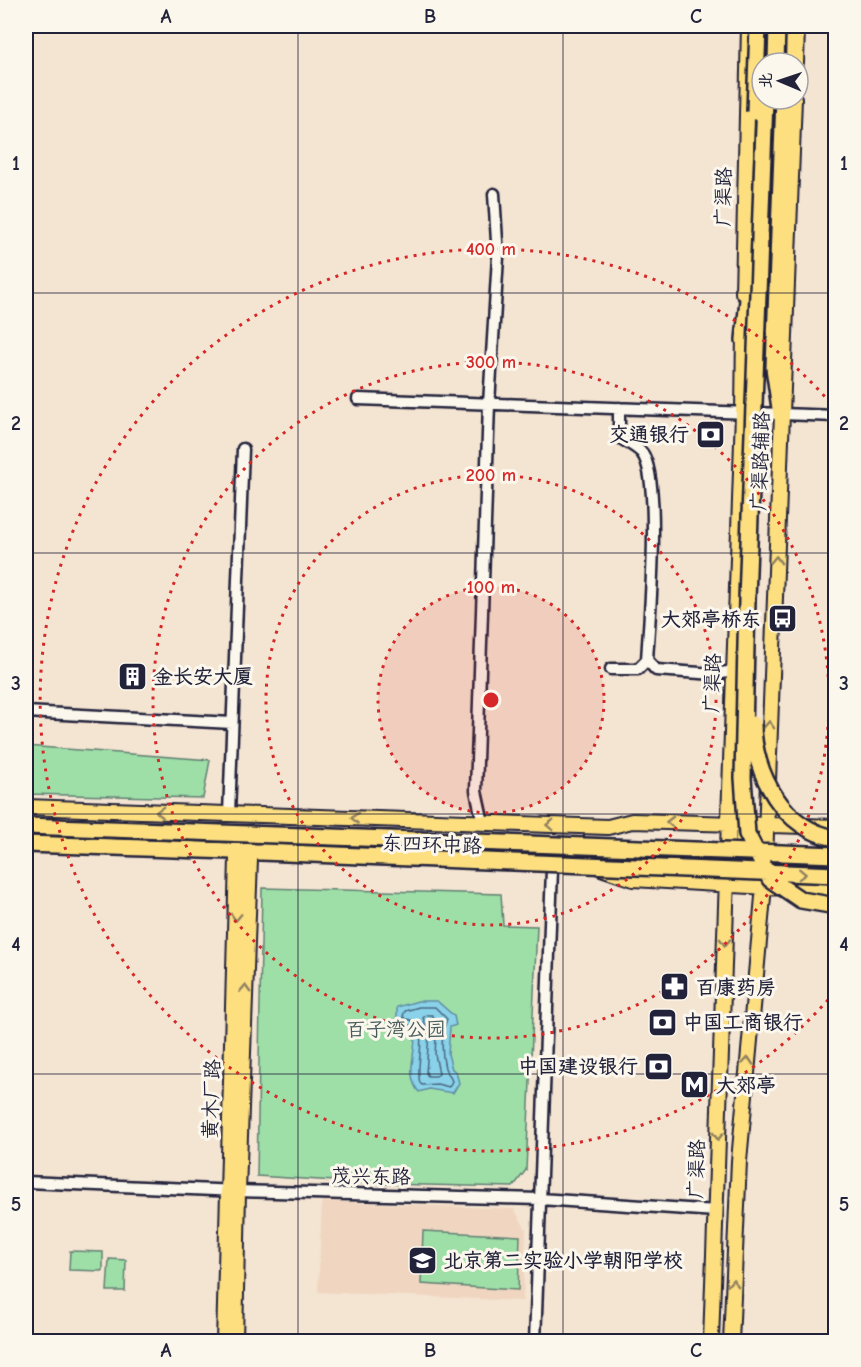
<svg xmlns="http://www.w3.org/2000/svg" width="861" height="1367" viewBox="0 0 861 1367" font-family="'Comic Neue','LXGW WenKai TC',sans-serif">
<rect width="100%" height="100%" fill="#f4e4d2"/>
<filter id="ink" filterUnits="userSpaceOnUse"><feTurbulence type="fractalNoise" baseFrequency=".0167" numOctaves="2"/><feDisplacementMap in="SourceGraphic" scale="12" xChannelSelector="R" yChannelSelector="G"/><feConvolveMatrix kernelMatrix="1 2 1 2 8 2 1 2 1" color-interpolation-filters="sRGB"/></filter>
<g filter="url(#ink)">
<!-- built -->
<path fill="#f0d6c0" d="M322 1201 514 1209 526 1229 523 1301 318 1292Z
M26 1332 207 1336V1341H26Z"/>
<!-- green -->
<path fill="#9edfa8" stroke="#608072" stroke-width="1.5" d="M26 746 210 760 203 798 26 794Z
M262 888 501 894 503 925 537 926 526 1170 513 1187 383 1184 257 1176Z
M423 1231 520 1236 518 1290 421 1284Z
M70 1251 103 1252V1271L69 1270Z
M109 1259 126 1260 125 1291H107Z"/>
<!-- water -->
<path fill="#89d2e9" stroke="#608ca3" stroke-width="1.5" d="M418 1001H437L454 1016 456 1025 450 1027 448 1054 452 1069 456 1072 459 1083 453 1093 429 1089 419 1092C401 1072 424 1039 410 1025L397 1022V1007Z"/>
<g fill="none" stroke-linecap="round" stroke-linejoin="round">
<!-- shore -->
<path stroke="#4b6881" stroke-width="1.5" d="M419 1007H435L447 1019C441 1033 441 1053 445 1068 447 1074 450 1075 452 1081L449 1087 437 1084 422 1085 420 1083C414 1064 433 1020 405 1019L403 1016 405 1011Z
M426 1015H432L437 1021 435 1054 439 1074 436 1076H428L426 1073 429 1034 423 1018Z"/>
<defs>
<path id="minor" d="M358 399 836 416
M647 660 656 670 715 674 734 671
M611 669H638L647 660C649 623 662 478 642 453 637 447 626 442 619 437V408
M26 712 232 723
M229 814 243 449
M483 823 476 791 489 404 498 257 494 194
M26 1182 238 1191 540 1199 716 1211
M535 1342 552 869"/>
<path id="major" d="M796 63 797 26
M743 293 749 26
M26 807 608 827 632 821 836 827
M744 825 742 850 759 879
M594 859 652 857 734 859
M601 868 633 879 836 891
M224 1342 237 858
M235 1342 238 1191 250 859
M711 1342 743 413 744 330
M731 1342 739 1161 764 886 794 99"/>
<path id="highway" d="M785 63 786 26
M744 340 751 269
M781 415 774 368 784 99
M26 844 261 852"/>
</defs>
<!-- minor casing -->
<use href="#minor" stroke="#22223b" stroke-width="15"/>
<!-- major casing -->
<use href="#major" stroke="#22223b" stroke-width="18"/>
<!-- highway casing -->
<use href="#highway" stroke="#22223b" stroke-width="20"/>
<!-- minor -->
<use href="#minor" stroke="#fbf7ec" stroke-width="10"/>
<!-- major -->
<use href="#major" stroke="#fddf80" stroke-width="14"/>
<!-- highway -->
<use href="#highway" stroke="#fddf80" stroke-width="15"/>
<defs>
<path id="highway-bridge" d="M776 63 777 26
M765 99 747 600 743 778 747 834 770 879 801 900 836 906
M755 112 758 26
M753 724C753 773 784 831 836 838
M26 826 836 855
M261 852 836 875"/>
</defs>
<!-- highway-bridge casing -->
<use href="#highway-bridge" stroke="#22223b" stroke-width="20" stroke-linecap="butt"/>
<!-- highway-bridge -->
<use href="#highway-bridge" stroke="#fddf80" stroke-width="15"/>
</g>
<!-- one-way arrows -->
<defs><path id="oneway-chevron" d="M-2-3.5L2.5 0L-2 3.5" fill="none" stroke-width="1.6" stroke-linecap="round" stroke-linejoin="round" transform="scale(1.5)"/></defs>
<g stroke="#90805e">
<use href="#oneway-chevron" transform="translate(776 560) rotate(-88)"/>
<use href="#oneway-chevron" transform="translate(769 725) rotate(-88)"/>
<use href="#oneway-chevron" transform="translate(160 812) rotate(-178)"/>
<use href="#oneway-chevron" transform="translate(355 818) rotate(-178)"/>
<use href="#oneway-chevron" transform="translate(670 822) rotate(-179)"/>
<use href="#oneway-chevron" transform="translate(550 825) rotate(-178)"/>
<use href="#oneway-chevron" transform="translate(802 874) rotate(2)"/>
<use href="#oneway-chevron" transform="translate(236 917) rotate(92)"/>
<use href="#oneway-chevron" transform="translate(725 942) rotate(92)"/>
<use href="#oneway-chevron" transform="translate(245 989) rotate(-88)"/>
<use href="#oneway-chevron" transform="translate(748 1061) rotate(-85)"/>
<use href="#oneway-chevron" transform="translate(718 1136) rotate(92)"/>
<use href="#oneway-chevron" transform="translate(733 1283) rotate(-88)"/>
</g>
</g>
<!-- grid -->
<path fill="none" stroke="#22223b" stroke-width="1.5" stroke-opacity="0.55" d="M298 26V1342M563 26V1342M26 293H836M26 553H836M26 814H836M26 1074H836"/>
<!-- distance rings -->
<circle cx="491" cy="700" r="113" fill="#d62828" fill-opacity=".12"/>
<g fill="none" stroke="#d62828" stroke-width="3" stroke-dasharray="3 6">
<circle cx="491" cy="700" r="113"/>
<circle cx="491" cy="700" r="225"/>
<circle cx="491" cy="700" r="338"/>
<path d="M834 993A451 451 0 1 1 834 407"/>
</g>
<!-- icons -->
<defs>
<symbol id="bank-square" viewBox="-11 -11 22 22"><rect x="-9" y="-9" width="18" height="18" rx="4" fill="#22223b" stroke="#fbf7ec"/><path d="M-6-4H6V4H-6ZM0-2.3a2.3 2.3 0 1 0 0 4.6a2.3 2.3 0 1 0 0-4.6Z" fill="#fff"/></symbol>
<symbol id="bus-square" viewBox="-11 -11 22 22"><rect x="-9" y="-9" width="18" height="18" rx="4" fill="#22223b" stroke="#fbf7ec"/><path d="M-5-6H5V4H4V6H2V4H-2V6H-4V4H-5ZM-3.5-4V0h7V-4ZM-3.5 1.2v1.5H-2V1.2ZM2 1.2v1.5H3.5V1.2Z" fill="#fff"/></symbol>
<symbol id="building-square" viewBox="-11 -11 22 22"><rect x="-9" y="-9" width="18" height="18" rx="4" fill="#22223b" stroke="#fbf7ec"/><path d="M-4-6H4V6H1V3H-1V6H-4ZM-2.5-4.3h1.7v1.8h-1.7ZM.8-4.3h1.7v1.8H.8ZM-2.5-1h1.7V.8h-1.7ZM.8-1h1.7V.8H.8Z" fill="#fff"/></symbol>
<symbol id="pharmacy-square" viewBox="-11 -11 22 22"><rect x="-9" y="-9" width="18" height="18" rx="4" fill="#22223b" stroke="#fbf7ec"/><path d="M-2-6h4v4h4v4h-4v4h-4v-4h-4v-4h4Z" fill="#fff"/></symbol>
<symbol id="metro-square" viewBox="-11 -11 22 22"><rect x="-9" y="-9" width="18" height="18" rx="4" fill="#22223b" stroke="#fbf7ec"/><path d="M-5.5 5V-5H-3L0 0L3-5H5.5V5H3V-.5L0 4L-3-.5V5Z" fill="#fff"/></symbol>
<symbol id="school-square" viewBox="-11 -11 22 22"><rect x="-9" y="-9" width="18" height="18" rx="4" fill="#22223b" stroke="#fbf7ec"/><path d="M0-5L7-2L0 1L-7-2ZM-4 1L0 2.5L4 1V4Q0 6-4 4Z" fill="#fff"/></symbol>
</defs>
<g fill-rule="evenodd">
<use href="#bank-square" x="694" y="418" width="33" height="33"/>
<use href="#bus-square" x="766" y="602" width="33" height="33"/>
<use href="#building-square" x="116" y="660" width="33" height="33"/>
<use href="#pharmacy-square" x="658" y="970" width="33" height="33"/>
<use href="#bank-square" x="646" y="1006" width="33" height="33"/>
<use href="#bank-square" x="642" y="1050" width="33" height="33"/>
<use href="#metro-square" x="678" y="1068" width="33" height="33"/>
<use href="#school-square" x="406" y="1244" width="33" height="33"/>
</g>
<g text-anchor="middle" stroke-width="6" stroke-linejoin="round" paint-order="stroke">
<!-- street labels -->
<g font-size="20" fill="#22223b" stroke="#fbf7ec">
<text transform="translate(723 197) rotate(-89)" y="7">广渠路</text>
<text transform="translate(760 461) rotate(-88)" y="7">广渠路辅路</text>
<text transform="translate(712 683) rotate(-88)" y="7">广渠路</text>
<text transform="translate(432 844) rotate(2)" y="7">东四环中路</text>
<text transform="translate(211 1099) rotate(-88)" y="7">黄木厂路</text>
<text transform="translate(696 1169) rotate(-88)" y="7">广渠路</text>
<text transform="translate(371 1176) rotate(1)" y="7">茂兴东路</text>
</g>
<!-- poi labels -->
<g font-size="20" font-weight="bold" fill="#22223b" stroke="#fbf7ec" text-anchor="start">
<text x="689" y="441" text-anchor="end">交通银行</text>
<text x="761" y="626" text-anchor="end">大郊亭桥东</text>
<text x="153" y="683">金长安大厦</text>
<text x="696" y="994">百康药房</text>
<text x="683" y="1029">中国工商银行</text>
<text x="638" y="1073" text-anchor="end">中国建设银行</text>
<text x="716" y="1092">大郊亭</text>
<text x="443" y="1267">北京第二实验小学朝阳学校</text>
</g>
<!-- park labels -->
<g font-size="20" fill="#475b5c" stroke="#fbf7ec">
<text x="396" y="1036">百子湾公园</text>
</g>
</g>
<circle cx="491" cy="700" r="9" fill="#d62828" stroke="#fbf7ec" stroke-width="3"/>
<g font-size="18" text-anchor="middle" font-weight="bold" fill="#d62828" stroke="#fbf7ec" stroke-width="6" stroke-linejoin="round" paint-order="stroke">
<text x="491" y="255">400 m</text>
<text x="491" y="368">300 m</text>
<text x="491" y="481">200 m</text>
<text x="491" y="593">100 m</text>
</g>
<!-- margin -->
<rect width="861" height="1367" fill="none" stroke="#fbf7ec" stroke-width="66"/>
<!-- north arrow -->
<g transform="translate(780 81) rotate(272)"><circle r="28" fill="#fbf7ec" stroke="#a4a2a5" stroke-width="1.5"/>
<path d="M0-4.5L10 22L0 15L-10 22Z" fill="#22223b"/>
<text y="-9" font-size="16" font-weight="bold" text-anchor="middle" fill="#22223b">北</text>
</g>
<rect x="33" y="33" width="795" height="1301" fill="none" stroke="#22223b" stroke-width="2"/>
<g font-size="20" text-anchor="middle" font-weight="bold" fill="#22223b">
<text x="166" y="23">A</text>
<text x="430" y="23">B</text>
<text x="696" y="23">C</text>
<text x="16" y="170">1</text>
<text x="844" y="170">1</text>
<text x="16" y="430">2</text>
<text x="844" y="430">2</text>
<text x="16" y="690">3</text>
<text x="844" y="690">3</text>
<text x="16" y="951">4</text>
<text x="844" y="951">4</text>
<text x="16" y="1211">5</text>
<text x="844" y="1211">5</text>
<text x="166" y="1357">A</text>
<text x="430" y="1357">B</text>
<text x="696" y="1357">C</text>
</g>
</svg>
